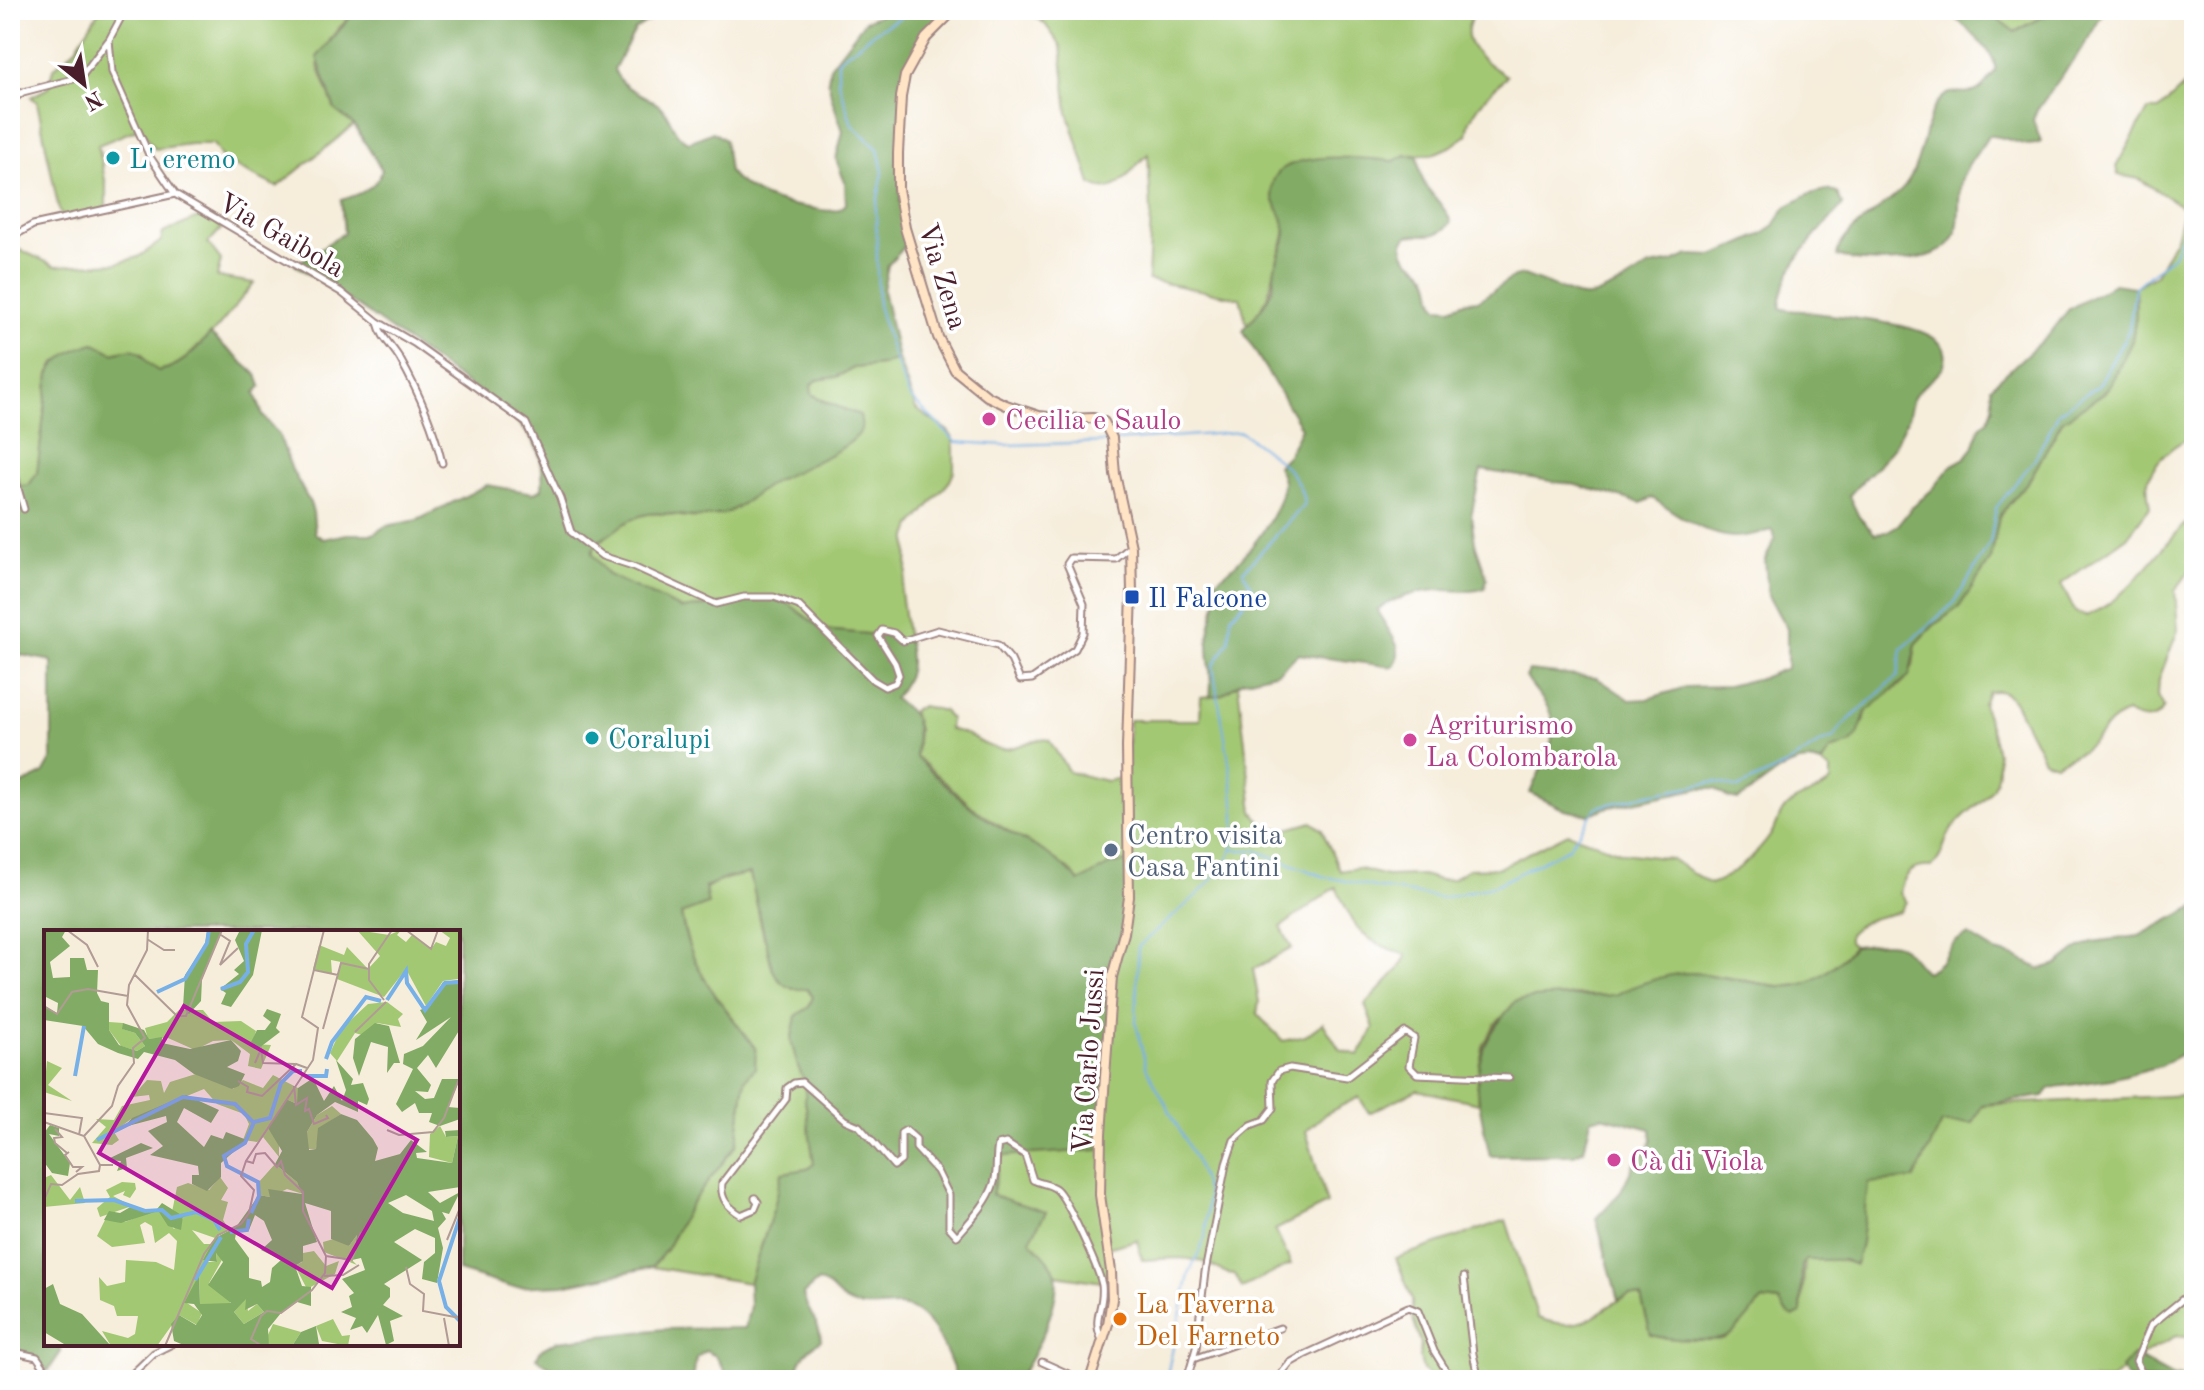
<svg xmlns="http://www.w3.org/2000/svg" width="2204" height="1390" viewBox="0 0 2204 1390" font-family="'Old Standard TT',serif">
<rect width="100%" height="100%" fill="#fff"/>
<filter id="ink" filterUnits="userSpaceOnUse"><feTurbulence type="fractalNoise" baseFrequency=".0125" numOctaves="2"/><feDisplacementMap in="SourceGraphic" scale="16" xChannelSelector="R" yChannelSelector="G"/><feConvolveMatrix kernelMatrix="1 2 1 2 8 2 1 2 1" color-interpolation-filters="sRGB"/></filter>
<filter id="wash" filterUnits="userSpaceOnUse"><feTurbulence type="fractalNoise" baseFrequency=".006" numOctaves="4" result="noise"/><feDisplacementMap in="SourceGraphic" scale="32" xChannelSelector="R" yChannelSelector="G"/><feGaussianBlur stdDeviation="1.8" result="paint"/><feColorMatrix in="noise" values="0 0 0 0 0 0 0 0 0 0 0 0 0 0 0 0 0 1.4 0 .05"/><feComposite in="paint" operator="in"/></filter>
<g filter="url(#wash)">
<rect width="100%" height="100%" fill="#f6eddb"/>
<!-- green -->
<path fill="#a3c873" stroke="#76744f" stroke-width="2" fill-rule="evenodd" d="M356 10C352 17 348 19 342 25 330 36 324 51 318 66L335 110 354 125 277 187 224 161 213 144H191L155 149 140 128 98 145 106 185V208L76 220 62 217 58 206 37 102 31 97 48 88 53 69 76 48 99 11Z
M1026 10H1478C1451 39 1482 61 1507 76L1484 99 1470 120 1467 135 1450 147 1433 154 1406 155 1394 161 1333 159 1274 201C1295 233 1282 237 1275 268 1269 295 1267 304 1247 325L1240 298 1148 280 1151 212 1148 154C1130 169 1118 200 1091 184L1068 113 1061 46 1045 24Z
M1986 10H2048L2051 13 2014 32Z
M2194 77V437C2177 440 2152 463 2148 481 2146 489 2149 500 2150 507L2127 537 2061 584 2075 612 2086 616C2127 600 2154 555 2185 524L2194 532V565L2175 591 2178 630 2159 679 2158 696 2164 707C2156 725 2140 720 2126 713 2105 722 2097 743 2080 752 2071 757 2064 757 2056 764L2044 760 2014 701C2006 692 2000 689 1988 692L1983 704C1990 730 2010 770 1988 794 1977 807 1962 815 1952 829 1943 841 1944 858 1931 867 1912 865 1903 875 1900 893L1906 902 1900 911C1877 920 1869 914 1849 934V942L1854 946C1805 999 1790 988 1725 977 1714 976 1700 972 1688 973 1666 976 1643 986 1622 992L1616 996 1574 995 1521 1000 1495 1024 1483 1046 1477 1087 1479 1103 1417 1090 1369 1113 1359 1097 1325 1114 1306 1131 1327 1204 1275 1230 1291 1264 1242 1288 1235 1274C1222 1274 1217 1267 1206 1263 1184 1255 1164 1259 1142 1260L1137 1240 1107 1248 1109 1283 1056 1275 1050 1263 992 1196 1000 1155 1034 1152 1090 876 1079 882 1071 871 977 811 916 756 918 729 912 711 922 706 944 711 950 719 949 729C955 731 963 732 968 735 982 742 989 749 1005 749 1021 748 1034 736 1049 740L1069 772 1107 781 1126 777 1129 720H1200L1201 697 1221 695 1238 684 1253 811 1266 828 1288 829 1312 822 1322 830 1340 871 1357 868 1386 876 1422 875 1440 880 1452 879 1468 869 1499 868 1568 833 1623 853 1671 859 1710 884C1734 876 1759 853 1772 833 1779 823 1778 814 1787 806 1800 796 1819 793 1831 782V770L1821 764 1830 750 1841 747 1864 722 1866 712 1875 702 1903 683 1913 666 1916 644 1933 626 1959 607 1991 559 1999 516 2030 479 2062 421 2104 392 2118 371 2123 356 2132 341 2136 316 2135 287 2156 274 2176 237 2184 208 2139 179 2118 175 2116 167 2148 110H2159ZM1336 887C1357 932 1359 939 1407 955L1398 970 1365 1005 1374 1028 1359 1055 1340 1050 1323 1023 1305 1036 1283 1041 1257 1014 1259 1002 1253 969 1292 948 1281 927Z
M200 217 212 220 222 228 208 243 221 260 217 277 254 283C230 311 195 365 158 371L148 365 142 353 123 350 113 353 94 343 55 363 49 374 37 473 29 485 20 487 10 455V245L55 266 118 263 138 257 153 247 161 241 163 233Z
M898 359 916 409 948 431 953 438 954 449V471L950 481 912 526 908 537 907 572 901 592 908 642 890 636 823 630 768 598 682 609 608 575 592 553C596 541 603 539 612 532 659 494 675 528 717 514 739 507 755 492 775 481 803 465 836 455 859 433L833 405 812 394 811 385 817 380 836 377 854 368 882 365Z
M750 874 764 938 792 989H807L813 997 809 1007 805 1100 814 1164 807 1169 782 1174 774 1208 749 1283 652 1267 666 1250 690 1205 737 1144 745 1080 734 1019 707 985 689 948 681 914C706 885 711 880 750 874Z
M2194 1092V1338L2176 1336 2135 1359 2111 1380H1433L1423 1370 1420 1358 1421 1344 1412 1316V1299L1396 1258 1506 1220 1538 1318C1587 1335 1591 1312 1630 1295L1641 1297 1651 1335 1662 1338 1727 1337 1763 1300 1779 1302 1786 1312 1801 1313 1805 1260 1834 1259 1855 1264 1868 1182 1942 1123H1973L1982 1105 2187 1095Z"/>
<!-- forest -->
<path fill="#82ac65" stroke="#666648" stroke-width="2" d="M356 10H667L635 30 614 69C623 93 645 92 662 108 673 119 672 135 689 142L713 132 725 140 729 172C751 196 779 204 810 208 825 210 835 215 846 204L845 183 836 159 843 131 832 99 828 80 830 67 865 21 891 10H956L932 34 904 74 900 200 907 244 888 265 883 290 898 359 881 365 854 368 836 377 817 380 811 385 812 394 820 400 860 415C861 421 863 427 860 432 849 451 790 472 770 484 756 493 739 509 723 514 677 526 657 495 613 532 603 539 596 541 592 553L608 575 682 609 768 598 788 603 823 630 890 636 908 642C913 669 910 676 894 699 923 718 916 725 916 757 935 775 955 795 976 811 1009 837 1053 848 1079 882L1111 864 1129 862 1126 906 1116 961 1099 1150 1000 1156 992 1195 1046 1212 1030 1240C1038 1250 1054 1262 1056 1275 1061 1303 1034 1358 1017 1380H957C949 1355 929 1305 897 1306 880 1306 863 1311 847 1302 835 1296 832 1284 817 1282L803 1294C806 1311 820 1322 821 1340 805 1351 797 1361 797 1380H730L716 1356 706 1351 696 1358 693 1380H571L536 1358 542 1349 557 1341 664 1329 745 1328 750 1306 749 1283 774 1208 782 1173 807 1169 814 1164 805 1100 806 1084 798 1067 791 1041 796 1016 809 1007 813 997 807 989C788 990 780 985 772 968L750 874 730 877 705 887 708 904 681 914C688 969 725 1007 756 1049L755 1068 745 1080 737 1144 690 1205 666 1250 652 1267 563 1285 511 1287 458 1271V932H46V1344H60L61 1352 48 1371 34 1358 10 1356V790L43 774 52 758V661L10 653V455L20 486 29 485 37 473 49 374C60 355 74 349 94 343L113 353C147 343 135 356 158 371 182 367 194 351 210 334L257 375 261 386 255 393 263 416 279 435 292 470 310 503 313 512 315 533 323 539 347 534H373L386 526 418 520 487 485 534 493 542 489C545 455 535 438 510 415L362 309 295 265 344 233 341 200C358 195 376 189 382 170L354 125 335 110 317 57Z
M1946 10H1986L2015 32 2055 10H2105L2085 44 2037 110 2033 120 2041 142C2024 151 2006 134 1988 136 1981 149 1967 164 1962 178 1956 196 1963 222 1953 239 1938 266 1863 265 1837 256 1839 230 1889 207 1905 186 1924 160 1923 120 1939 101 1950 87 1959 95 1973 92 1979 91 1983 86 1987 81 1989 78 1993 75 1995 71 2000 55 1958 20 1946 10Z
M1406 155 1418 156C1419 193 1440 194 1451 222 1439 240 1426 233 1408 236 1405 240 1402 242 1403 248 1404 261 1422 265 1428 277 1434 288 1430 298 1438 307L1451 308 1467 301 1479 300 1514 277 1524 275 1581 297 1596 295 1623 283 1650 266 1673 262 1689 255 1714 256 1761 235 1773 227 1786 207 1810 194 1827 190 1837 193 1843 205C1815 237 1783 264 1780 308 1793 313 1798 309 1809 312 1823 315 1837 315 1852 318 1874 322 1958 327 1944 364 1939 378 1922 384 1915 395 1911 401 1910 411 1908 418 1904 428 1899 437 1894 446 1882 465 1863 478 1849 496L1859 517 1875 534 1886 532 1898 525 1913 506 1933 489 1952 465 1965 458 1973 448 1980 427 1988 420 1993 408 1991 387 2051 332 2069 309 2114 284 2135 287 2136 316 2132 341 2111 383 2105 392 2062 421 2030 479 1999 516 1991 559 1959 607 1933 626 1916 644 1909 676 1866 712 1858 735 1851 743 1830 750 1821 764C1792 751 1762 787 1738 800L1728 798 1715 789H1696L1605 808 1589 815 1565 810 1530 793C1540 767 1563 737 1548 708 1542 697 1532 688 1526 677L1529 671 1597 678 1630 700 1647 699 1686 687 1728 686 1764 677 1787 668V629L1768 596 1765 559 1775 539 1773 530C1760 533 1747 537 1734 537 1705 536 1676 513 1652 498L1641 503 1576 485 1481 470 1471 516 1475 543 1487 578 1485 588C1470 594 1455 589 1439 590 1419 591 1395 598 1378 609 1383 630 1409 645 1393 667L1298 654 1278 672 1242 681 1221 695 1210 697C1213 678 1208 663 1208 645 1208 622 1221 602 1216 580 1243 563 1280 516 1283 483 1283 477 1280 472 1277 466L1288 455 1301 428 1243 331C1254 316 1268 304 1273 286 1274 280 1274 273 1275 267 1278 256 1286 244 1286 232 1285 215 1270 203 1272 187 1275 146 1368 159 1394 161Z
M2194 907V1047L2160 1066 2111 1079 2050 1088 2044 1096 1982 1105 1973 1123H1942L1914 1179 1868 1183 1861 1243 1855 1265 1844 1260H1805L1802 1266 1801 1313 1793 1317 1786 1312 1779 1302 1763 1300C1751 1310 1741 1330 1727 1337 1715 1343 1664 1339 1651 1335L1641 1297 1630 1295 1618 1300 1596 1218 1620 1193 1635 1162 1648 1149 1652 1140 1651 1129 1602 1116 1591 1119 1584 1150 1574 1155 1490 1156C1475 1087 1465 1058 1515 1002 1543 993 1584 998 1613 995 1619 995 1624 990 1630 988 1648 981 1671 973 1690 973 1700 973 1711 975 1721 977 1786 987 1804 1001 1854 946 1868 945 1890 939 1902 947 1911 953 1917 965 1926 972 1950 962 1944 943 1968 935L1996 952 2016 957 2040 969 2058 964 2076 950 2092 942 2139 936Z
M2133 1355 2173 1377 2194 1375V1380H2129L2121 1368Z"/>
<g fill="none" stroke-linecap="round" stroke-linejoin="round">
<!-- stream -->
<path stroke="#77b0e7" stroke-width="2" d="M914 10 876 31 838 60V80L852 125 878 149 883 172 876 208 878 305 891 349 909 396 956 442 1006 445 1110 442
M1116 441 1241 432C1267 452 1302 470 1304 505L1243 571 1254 592 1231 617 1229 641 1213 666C1218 707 1244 816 1232 850 1222 880 1162 924 1138 947L1136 1024 1146 1067 1196 1161 1208 1196 1205 1238 1189 1274 1167 1375 1163 1380
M1233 850H1255L1322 876 1379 888 1442 898 1496 885 1568 848 1597 807 1649 794 1715 782 1738 788 1786 765 1820 743 1834 738 1842 726 1898 676 1902 649 1955 602 1990 543 1996 508 2034 460 2059 412 2099 385 2129 330 2135 287 2173 255 2194 206"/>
</g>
</g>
<g filter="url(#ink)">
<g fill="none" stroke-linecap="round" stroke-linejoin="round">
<defs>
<path id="street" d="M125 10 109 40 112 72 150 157 175 194 341 292 378 322 414 343 526 423 560 498 571 532 602 556 633 566 716 604 744 597H774L799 606 873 680 885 687 895 683 899 675 895 663 878 636 882 630 894 633 903 641 938 630 998 645 1011 660 1020 680 1032 679 1075 649 1083 633 1084 604 1067 564 1071 558 1116 559 1130 547
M10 102 23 92 81 77 108 41
M10 238 33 225 175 194
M378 323C382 339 392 345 400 359 418 391 434 428 442 463
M10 461 24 509
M755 1198 758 1202 755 1209 741 1215C728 1207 720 1199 722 1183L786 1099 787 1088 794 1083 802 1082 845 1120 859 1126 894 1166 901 1161V1133L906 1130 916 1139V1148L937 1171 949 1195V1227L957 1236C970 1221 988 1203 994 1183 998 1171 995 1158 998 1145L1006 1143 1025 1155 1033 1180C1041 1184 1050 1184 1056 1189 1067 1198 1099 1270 1102 1285 1105 1307 1091 1318 1102 1340
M1464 1277 1473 1354 1479 1380
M10 1351 37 1357 53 1380
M1193 1359 1280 1328
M1042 1362 1082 1380
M126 1380 154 1353 172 1344
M1187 1380 1196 1348 1205 1272 1226 1164 1234 1140 1251 1125 1264 1120 1273 1108 1272 1081 1279 1071 1290 1068 1347 1077 1405 1032 1414 1038 1409 1066 1417 1074 1509 1078
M1276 1380 1290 1363 1304 1355 1408 1307 1418 1311 1434 1351 1452 1380
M2145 1380 2136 1361 2151 1325 2194 1290"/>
<path id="secondary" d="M954 10 926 38 905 76 901 97 898 153V189L905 228 938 337 955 370 987 396 1006 405 1039 416 1068 419 1093 418 1104 422 1112 438 1115 474 1131 547 1132 592 1127 747 1129 897 1124 933 1112 977 1101 1134 1100 1195 1111 1271 1112 1299 1108 1324 1090 1380"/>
</defs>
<!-- street casing -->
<use href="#street" stroke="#a08683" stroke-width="9"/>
<!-- secondary casing -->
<use href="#secondary" stroke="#a08683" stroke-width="12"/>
<!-- street -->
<use href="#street" stroke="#fff" stroke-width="5"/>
<!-- secondary -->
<use href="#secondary" stroke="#ffe4c6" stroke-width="8"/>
</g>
</g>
<!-- markers -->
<g fill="#0f9aa8" stroke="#fff" stroke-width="3">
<circle cx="113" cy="158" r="8"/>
<circle cx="592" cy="738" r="8"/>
</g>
<g fill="#d1479c" stroke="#fff" stroke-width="3">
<circle cx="989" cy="419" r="8"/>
<circle cx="1410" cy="740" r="8"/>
<circle cx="1614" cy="1160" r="8"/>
</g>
<rect fill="#1a4fb4" stroke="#fff" stroke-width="3" x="1124" y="589" width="16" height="16" rx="4"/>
<circle fill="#5c6f8a" stroke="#fff" stroke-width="3" cx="1111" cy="850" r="8"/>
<circle fill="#e8710a" stroke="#fff" stroke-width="3" cx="1120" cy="1319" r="8"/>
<g text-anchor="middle" stroke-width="7" stroke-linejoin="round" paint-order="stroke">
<!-- culture labels -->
<g font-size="28" fill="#0d838f" stroke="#fff" text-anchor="start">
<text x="129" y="168">L' eremo</text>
<text x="608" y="748">Coralupi</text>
</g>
<!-- street labels -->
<g font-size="28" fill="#4a1f2b" stroke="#fff">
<text transform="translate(282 234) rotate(30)" y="10">Via Gaibola</text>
<text transform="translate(944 276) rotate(73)" y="10">Via Zena</text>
<text transform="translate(1087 1061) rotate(-86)" y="10">Via Carlo Jussi</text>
</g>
<!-- hotel labels -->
<g font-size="28" fill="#b23c85" stroke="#fff" text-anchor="start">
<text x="1005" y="429">Cecilia e Saulo</text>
<text x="1426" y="734">Agriturismo<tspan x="1426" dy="32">La Colombarola</tspan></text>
<text x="1630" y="1170">Cà di Viola</text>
</g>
<!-- transit labels -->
<g font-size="28" fill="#164399" stroke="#fff" text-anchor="start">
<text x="1148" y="607">Il Falcone</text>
</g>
<!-- service labels -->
<g font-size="28" fill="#4e5e75" stroke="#fff" text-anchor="start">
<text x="1127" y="844">Centro visita<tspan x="1127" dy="32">Casa Fantini</tspan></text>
</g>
<!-- food labels -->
<g font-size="28" fill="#c56008" stroke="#fff" text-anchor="start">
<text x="1136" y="1313">La Taverna<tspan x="1136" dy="32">Del Farneto</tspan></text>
</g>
</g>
<!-- overview -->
<g transform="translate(44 930)">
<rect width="416" height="416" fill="#f6eddb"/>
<path d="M313 0 345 5 357 0 353 5 362 12 368 5 387 19 392 12 402 16 406 8 395 0H416L414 49 399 51 382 76 362 39 340 67 293 49 297 32 287 30 288 44 269 39 275 15 300 25 303 17 324 39 336 26ZM343 72 359 84 354 89 357 97 333 93 318 105 311 103 293 131 286 123 297 99 324 74ZM135 80H159L169 92 197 91 212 101 208 114 227 115 217 139 204 136 206 124 187 110 169 111 151 120 124 108 104 109 101 98 123 92ZM65 92 79 93V99L91 103 101 116 93 121 77 116 65 100ZM3 131 18 138 4 155 28 171 0 162ZM155 143 189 159 199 150 219 158 229 145 254 158 256 170 253 174 242 169 224 198 235 212V227L219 207 213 212 199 210 205 194 200 184 173 174 160 159 87 189 70 202 75 210 68 215 48 213 62 197 52 189 70 190 78 176 106 170 105 165 88 167 103 150 117 151 120 163 126 152ZM288 176 297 184 276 198 272 219H262L263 202 273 185ZM396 196 402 207 414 206 408 233 385 227 386 204ZM231 234 253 252 259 264 243 259 226 267 215 265 214 253ZM7 245 26 270 36 257 41 273 0 277V248ZM176 247 184 258 177 270 184 272 179 290 185 299 171 308 148 300 160 314H168L164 332H173L172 323 179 328 165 353 186 367V375H156L155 345 143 373 158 383 153 395 135 385 113 416H67L58 401 84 408 91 404 94 386H73L70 376 56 370 55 347 63 356 81 352 82 330 112 332 130 340 133 311 125 303 111 313 108 296 101 292 96 295 101 313 68 317 53 306 61 290 81 292 113 279 130 299 139 288 128 282 133 257 144 253 165 260ZM78 252 91 253 92 259 86 268 79 265 81 261 69 266 88 276 56 287 53 278 66 267 62 260ZM313 305 308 330 313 335 280 322 279 312 293 308 305 316ZM270 321 282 336 295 331 291 344 263 359 251 336 258 332 259 323ZM202 368 204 381 213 374 220 382 200 394 190 382ZM289 389 298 406 306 405 304 416 278 411 272 396ZM229 394 257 402 248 416H225L223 407Z" fill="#a3c873"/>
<path d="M0 0H22L18 7 26 16 6 32 9 48 26 47V28H40L43 40H54L53 63 57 71 65 73V100L75 115 93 121 101 116 91 103 78 99 79 93 100 100 105 109 118 107V113L146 119 187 110 197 121 194 131 183 137 201 144 195 156 188 159 150 144 131 130 100 122 94 129 74 123 54 114 39 96 0 90V76L13 83 14 73 0 66ZM178 0 158 49 157 71 145 84 139 77 141 45 161 15 163 1ZM196 0H218L209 45 187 77 177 74 182 63 176 59 195 44 190 40 200 31 191 10ZM416 50V99L392 138 384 125 373 138 387 155 384 162 371 161 381 169 390 168 398 149H416L404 177 416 178V189L396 196 385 192 388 183H375L371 173 358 182 352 174 369 139 359 134 360 124 379 116 407 87 372 110 383 92 376 80 386 76 399 52ZM223 79 237 84 232 98 236 102 215 118 207 112 213 100H221L227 92 219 86ZM331 93 345 96 356 133H350L343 143 344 117 327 112 315 146 309 128 311 109ZM292 130 309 149 307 155 319 153 325 169 323 175 314 171V182L291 172 273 185 263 202 265 220 272 219 274 198 297 184 313 190 329 209 334 218 331 231 356 224 367 210 383 222 372 223 373 228 408 233 414 206 402 207 401 201 416 200V257L384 262 396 273 416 262 405 284 398 282 402 289 394 298 399 318 393 353 378 349 380 332 391 323V308L371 299 350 312 378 330 340 354 346 358V367L339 375 359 386 346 391 350 411 342 415 334 385 323 403 318 396 306 400 312 388 297 382 308 377 305 366 310 363 298 349 321 340 317 328 308 330 313 305 305 316 287 309V281L261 273 273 312 259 316V331L251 336 258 356 267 357V376L253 372 237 383 224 399 225 416H142L130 411 127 394 135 385 152 395 158 385 150 374 140 373 155 345 156 374 187 373 164 355 179 332 172 323 173 332 159 330 171 308 192 297 215 265 226 267 224 259 258 264 253 252 231 234 238 221 224 198 242 169 253 174 254 158 269 148 280 171 290 156 298 171 302 160ZM362 265 388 281 390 291 359 283 344 273ZM211 285 220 291 228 310 217 320 237 330 228 338 226 352 218 357 217 351 205 348V328L191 309 192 303 205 300ZM202 369 201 380 213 374 220 382 200 394 190 382ZM142 165 175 180 167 193 140 178 133 192 160 217 167 205 179 209 182 202 203 210 177 233V247L163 261 148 254V245H155L154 236 106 225 119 216 104 201 123 192 122 186 80 197 88 188ZM6 195 15 198V206L5 204 26 233 24 246 8 243 0 232V203ZM97 213 109 218 82 228 83 238 73 241 77 231 62 230ZM118 273 139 286 137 300 124 296 113 279ZM88 276 111 282 77 293 60 290 65 281 76 283ZM9 354 16 374 38 384 67 416 20 414 0 402V359ZM272 396 275 414 248 416 257 402Z" fill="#82ac65" fill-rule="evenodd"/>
<path fill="none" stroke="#77b0e7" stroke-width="4" d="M177 59 196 52 204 42 202 14 210 0M113 62 141 49 163 13 165 0M343 70 362 41 363 53 381 80 401 53 416 52M282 129 288 112 322 67 337 71M31 146 40 96M262 146H282L283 139M53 210 139 167 191 174 209 192M31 271 70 270 101 281 118 280 127 288 152 282 170 290 176 300M207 283 215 266 214 252 183 236 180 226 201 213 210 192 226 188 237 153 249 141H258M416 287 395 351 402 377 416 391M186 302 203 300 205 289M151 350 177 307"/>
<path fill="none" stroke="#b19b95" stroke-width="2" d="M23 0 43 15 54 37M362 0 387 19 394 0M177 5 186 11 176 35 194 18M103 9 120 20H131M270 40 294 45M91 45 133 86H142L178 0M340 70 325 50V34L348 0M0 76 13 84 28 62 44 59 84 66M279 99 297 33 325 39M311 102 342 72M211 133 217 119 219 133 251 134M194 151 204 157 203 162 218 166 252 134 263 138M250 156 252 175 263 168 261 181 265 179 270 194 284 188 282 185M0 183 38 188 35 205M0 192 40 206 56 235H69M11 199 18 207 10 208 11 213 23 223M343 200 355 205 389 202 400 188 416 146M40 206 68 176 74 156 90 133 89 118 101 108 83 75 85 55 103 20 104 0M25 222 21 225 29 237H38L32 242M202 231 209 233 212 224 221 223 233 237 237 231 241 245 259 262V281L282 326 308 330 317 302M0 270 7 254 18 255 34 244 55 241 56 235M403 310 416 278M362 337 366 354 380 364 379 381 416 388M280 346 299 345 315 335M400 388 405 416M121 416 160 324 174 305 197 294 205 283 210 260 197 246 202 231 269 130 274 98 258 87 280 0M218 416 207 409 217 386 223 381 237 383 268 360 281 343 282 326"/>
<path fill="#b5179e" fill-opacity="0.15" stroke="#b5179e" stroke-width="4" d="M140 76 373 210 288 358 55 223Z"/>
<rect width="416" height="416" fill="none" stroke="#4a1f2b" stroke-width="4"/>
</g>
<!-- margin -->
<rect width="2204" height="1390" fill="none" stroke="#fff" stroke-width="40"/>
<!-- north arrow -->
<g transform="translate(84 84) rotate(150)" stroke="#ffffff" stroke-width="6" paint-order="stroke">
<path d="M0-6L14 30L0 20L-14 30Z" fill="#4a1f2b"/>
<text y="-12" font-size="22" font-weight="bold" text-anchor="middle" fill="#4a1f2b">N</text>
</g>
</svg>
